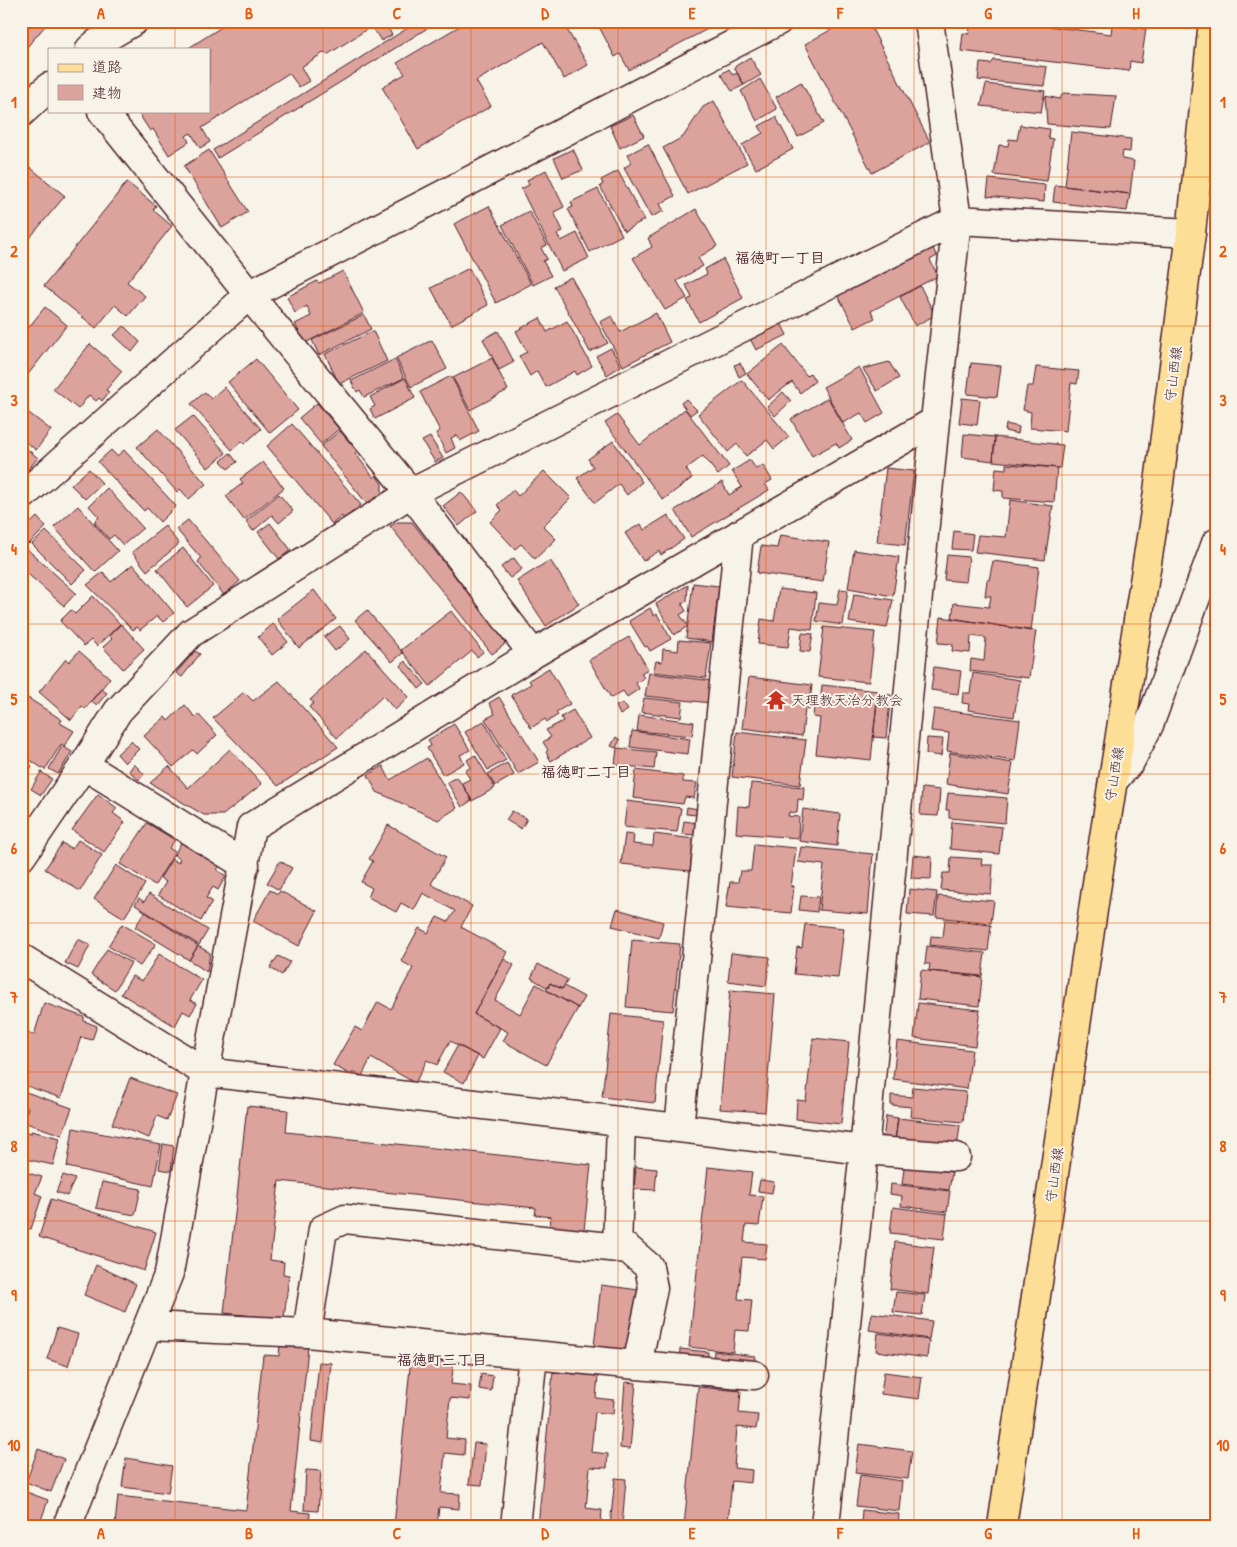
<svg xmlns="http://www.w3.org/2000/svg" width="1237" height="1547" viewBox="0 0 1237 1547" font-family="'Patrick Hand','Klee One',sans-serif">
<rect width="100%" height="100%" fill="#f7f3e8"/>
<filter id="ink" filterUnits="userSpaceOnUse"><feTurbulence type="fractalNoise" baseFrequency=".02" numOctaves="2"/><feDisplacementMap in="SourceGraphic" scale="10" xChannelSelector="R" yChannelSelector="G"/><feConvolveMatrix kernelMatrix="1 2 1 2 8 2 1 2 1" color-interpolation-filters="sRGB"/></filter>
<g filter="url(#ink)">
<!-- building -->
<path fill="#dca29c" stroke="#4a1f2b" d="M21 21H40L45 26 21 54Z
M231 21H384L392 35 381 41 372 26 327 55 325 52 301 67 309 81 299 87 289 73 202 128 210 142 200 148 191 133 186 136 189 142 169 155 153 129 150 131 137 111H209V49H187Z
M419 21H439L218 158 213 150Z
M468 21H578L566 28 588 65 564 79 543 42 476 81 491 106 418 149 382 87 405 74 397 63Z
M596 21H723L629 70 620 54 615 57Z
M847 21H868L930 142 872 173 805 44Z
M971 21H1008L1111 34 1112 25 1146 29 1141 63 1130 61 1129 71 961 51 963 33 969 34Z
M750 57 761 75 744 85 734 67Z
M994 60 1047 67 1044 86 978 80 980 63 991 64Z
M729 69 733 75 737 73 744 85 732 91 721 74Z
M760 79 777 109 757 121 741 91Z
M801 82 824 123 798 137 776 97Z
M986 84 1045 91 1041 112 981 106Z
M1063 93 1116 96 1111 129 1047 124 1045 96 1060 99Z
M714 101 747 163 688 194 663 148 683 137 703 107Z
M633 115 644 136 620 148 610 126Z
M776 117 793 149 756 169 742 145 763 133 759 126Z
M1020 125 1049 129 1048 138 1053 139 1047 181 994 175 999 145 1008 146 1009 139 1017 140Z
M1071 132 1131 139 1130 152 1123 151 1122 159 1134 161 1130 194 1065 186Z
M648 144 675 196 660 204 664 211 651 217 624 168 631 163 627 155Z
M573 149 583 170 563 178 554 158Z
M209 150 248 212 222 228 184 166Z
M26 164 65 196 21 248V170Z
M546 170 564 207 554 212 563 231 557 234 561 241 577 233 589 258 562 271 521 189 529 185 527 180Z
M618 171 644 220 624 231 600 186 603 184 601 180Z
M989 179 1045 185 1044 202 987 196Z
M127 182 156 206 153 210 172 226 127 282 145 296 128 316 115 305 96 328 44 286Z
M1055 185 1130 194 1127 211 1053 202Z
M598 189 622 235 590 252 568 209 573 207 571 202Z
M489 206 531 284 496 303 454 224Z
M696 209 717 246 698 258 703 266 677 281 687 298 665 310 633 258 652 247 648 238Z
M529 211 547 245 541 248 547 259 543 261 551 276 533 285 502 225Z
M927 238 937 256 930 260 938 276 871 311 875 318 855 328 834 288Z
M723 259 743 298 699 322 687 300 692 298 686 285 707 274 705 269Z
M469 268 488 305 451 325 431 288Z
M343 271 364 313 305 343 295 324 311 316 307 306 295 313 287 297 317 281 319 283Z
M571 277 608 343 590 352 554 286Z
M920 286 935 315 915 326 900 297Z
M45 307 67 325 22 382 21 337Z
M656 313 670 342 623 366 600 322 612 316 620 332Z
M364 315 371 329 319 355 312 340Z
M778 317 787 335 756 350 747 333Z
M540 318 547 332 567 321 592 366 577 375 575 371 546 387 537 371 530 376 519 356 527 352 516 331Z
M124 326 140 342 132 352 114 335Z
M373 331 387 361 339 384 325 354Z
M498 331 514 362 499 370 483 339Z
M432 340 447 369 411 387 396 358Z
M90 344 122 371 106 390 109 392 102 401 99 398 96 401 89 395 78 409 53 389Z
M783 345 807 376 810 373 815 381 800 393 792 382 768 400 747 374Z
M611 348 621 366 607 375 596 356Z
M492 358 508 390 470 410 453 378Z
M256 359 298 410 270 433 228 382Z
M395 359 404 378 364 397 360 390 357 392 351 381Z
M889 362 899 378 877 391 863 369Z
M740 363 746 373 739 377 734 365Z
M971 363 1001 366 997 397 967 394Z
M859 367 884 413 867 423 861 413 843 423 823 387Z
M1036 367 1079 371 1077 384 1071 383 1066 431 1030 428 1031 412 1023 410 1027 386H1033Z
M451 376 479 431 460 441 457 435 451 438 455 448 446 453 436 433 440 431 420 392Z
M405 378 415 398 375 419 370 409 375 406 370 397Z
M742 380 789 437 774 449 767 440 746 456 737 444 728 452 698 414Z
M224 387 261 429 244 444 242 441 232 450 191 404 205 392 211 399Z
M783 392 791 401 775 416 767 407Z
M828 398 852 440 839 448 836 443 812 456 791 419Z
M962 398 980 400 977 425 959 423Z
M686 399 697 410 690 415 681 403Z
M317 403 339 429 321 444 299 418Z
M21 407 51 430 36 450 21 438Z
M685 409 729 466 718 475 703 456 686 469 692 478 663 500 605 423 617 415 640 445Z
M193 416 226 453 208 468 175 430Z
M292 424 361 505 344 519 342 516 332 524 267 446Z
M1006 424 1019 427 1018 434 1005 431Z
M158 429 206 484 189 499 180 489 177 492 137 447Z
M340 431 357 451 355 453 374 478 376 475 382 484V493L367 504 321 446Z
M964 434 995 437 993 461 962 457Z
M430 437 443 458 435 462 422 441Z
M995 437 1063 445 1060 468 993 461Z
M613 441 642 482 627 495 619 484 595 503 577 478 593 467 588 459Z
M21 444 38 458 23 475 21 474Z
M111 450 117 456 124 450 176 506 160 522 147 508 144 511 98 462Z
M230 453 237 462 228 469 221 461Z
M750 460 756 469 763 465 772 480 765 484 769 490 691 537 675 510 722 482 729 495 742 487 732 471Z
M263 462 284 488 244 520 226 496 243 483 240 479Z
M1006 464 1057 468 1054 502 1003 498V491L994 490 996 468 1006 469Z
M886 468 914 471 905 545 877 542Z
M89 469 102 483 85 499 71 485Z
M544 471 571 498 543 526 556 539 535 559 521 544 515 549 490 522 502 510 497 505 513 490 518 496Z
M107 488 143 528 123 545 114 535 109 539 94 522 99 517 89 506Z
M461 492 477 511 459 526 443 506Z
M279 494 293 511 279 523 272 515 253 531 246 521Z
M1010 500 1053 506 1045 560 975 552 978 535 1006 537Z
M78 506 118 551 95 572 54 527Z
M668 515 684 539 661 555 659 551 643 561 625 533 641 524 644 530Z
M37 517 46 527 29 544 21 536V532Z
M188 520 240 581 224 595 198 562 201 558 176 529Z
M398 522H412L505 640 504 645 492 654 390 526Z
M270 523 291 550 279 559 258 532Z
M165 526 179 544 147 571 132 552Z
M46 531 86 570 72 584 32 544Z
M954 531 973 534 971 550 952 549Z
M780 535 829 542 823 582 757 573 761 546 777 548Z
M183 548 213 586 187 607 157 569Z
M27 549 76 593 64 606 21 568V556Z
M854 550 899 557 893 596 848 588Z
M947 555 969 557 966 582 944 580Z
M514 558 522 569 510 578 501 567Z
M550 560 579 604 546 626 517 581Z
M993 561 1039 567 1031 631 952 618 954 603 989 607 991 596H985L987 580H989Z
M133 564 174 613 163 622 157 616 140 630 137 627 133 630 87 585 103 572 111 582Z
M693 583 719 586 712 642 686 638Z
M688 585 687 601 682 604 686 611 680 615 688 626 674 635 656 604Z
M779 589 816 593 812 630 791 627 788 647 758 644 761 619 774 621Z
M840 589 848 590 843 625 816 621 819 603 837 605Z
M314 590 336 619 299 648 277 619Z
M854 594 893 600 887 628 849 622Z
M93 596 120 624 97 646 91 640 84 646 60 621 71 610 75 614Z
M650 608 654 616 657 614 671 639 650 651 647 646 645 647 629 621Z
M367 610 403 653 392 662 355 620Z
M451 611 483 652 477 657 472 651 430 686 401 650Z
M941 617 1036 631 1029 678 970 671 971 659 984 661 986 638 971 636 970 653 952 651 953 644 938 643Z
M121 624 144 649 123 669 103 647 112 639 109 636Z
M273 624 288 642 272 655 258 637Z
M340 626 350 639 335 651 324 637Z
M824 627 875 632 869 682 818 677Z
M802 633 813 634 810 652 800 651Z
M629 637 648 669 641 673 644 678 636 683 639 689 627 697 623 691 611 698 589 660Z
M679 640 711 643 706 678 653 672 656 661 662 662 663 649 678 651Z
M366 649 409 697 395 710 383 696 337 738 309 707 314 703 310 700Z
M79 651 110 678 85 709 82 706 71 720 39 692 66 659 69 662Z
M195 651 200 654 182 677 176 673Z
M405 661 425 684 419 689 401 666Z
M934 667 961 671 958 694 931 690Z
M549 668 570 704 556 712 558 715 547 722 545 719 531 728 511 695 531 684 529 680Z
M649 673 713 681 711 703 645 696Z
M973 673 1020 680 1014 717 968 710 969 704 962 703 963 693H970Z
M749 677 812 685 809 710 805 709 802 736 742 728Z
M279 681 338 747 278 786 213 718 244 692 253 701Z
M822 685 878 691 871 760 816 754 820 718 813 717 814 706H820Z
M101 689 107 693 97 705 91 701Z
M878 694 891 695 886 738 873 737Z
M499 697 539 762 518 774 485 719 495 714 489 703Z
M28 698 62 720 60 723 74 731 64 746 61 744 45 770 21 754V709Z
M644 698 683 702 681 717 641 712Z
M623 703 628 710 620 715 616 706Z
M185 705 195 717 198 714 217 735 197 754 193 750 173 767 144 736 165 717 168 721Z
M934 709 1020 720 1015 761 947 751 949 733 931 731Z
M573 710 590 738 551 761 546 752 548 750 543 742 551 737 546 730 563 721 561 717Z
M639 715 694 722 692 736 637 731Z
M484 721 506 760 488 770 465 732Z
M454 724 470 750 460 755 464 763 443 775 427 748 431 746 428 740Z
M632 731 690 739 688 754 630 747Z
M737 732 806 740 800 785 732 777Z
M616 737 620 740 616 748 611 746Z
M927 738 943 739 941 756 926 754Z
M131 741 139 749 125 763 117 754Z
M62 746 72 752 58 774 49 769Z
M617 748 656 752 654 769 615 765Z
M230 749 262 784 223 815H204L150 783 169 766 188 788Z
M950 753 1013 763 1008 794 946 784Z
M475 755 495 788 472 801 462 783 470 779 465 771 471 767 467 760Z
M427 758 457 808 438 820 377 792 368 775 383 766 390 780Z
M21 760 32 766 21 784Z
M507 763 514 775 495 786 488 774Z
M134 764 144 774 139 780 129 771Z
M636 770 683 776V782L697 783 694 798 685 797 683 804 633 798Z
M41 772 52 779 41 795 31 789Z
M457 777 472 800 462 807 447 782Z
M751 783 804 787 803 800 798 799 797 813 789 812 788 816 799 817 798 838 736 833 738 806 749 807Z
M922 788 940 790 938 816 920 815Z
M948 793 1007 798 1005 823 949 818V810H946Z
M98 794 117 808 113 813 125 822 104 852 72 830Z
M627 801 681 808 677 832 624 827Z
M687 807 698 809 697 815 686 814Z
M803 809 840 814 837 846 799 841Z
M512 811 527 819 521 829 506 820Z
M684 821 697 823 695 835 682 834Z
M952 822 1002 827 999 854 950 849Z
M147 823 175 840 169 848 175 852 155 885 120 864Z
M388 825 446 857 431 884 472 906 461 927 507 952 474 1014 500 1028 483 1059 450 1041 437 1065 427 1060 415 1083 371 1058 362 1076 353 1072 351 1075 333 1065 355 1027 362 1031 378 1002 391 1009 413 968 401 961 419 928 428 933 437 917 448 922 455 911 423 893 414 910 401 903 396 912 368 897 372 888 361 882 373 861 369 859Z
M625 834 634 835 633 844 653 846 654 834 694 839 690 871 621 864Z
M78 840 102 855 80 891 45 869 62 843 72 849Z
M182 841 221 864 217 870 226 876 218 890 213 887 206 898 212 901 201 921 158 895 166 882 160 878 172 859 178 863 180 859 174 855Z
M754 844 796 848 791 887 794 886 791 913 726 907 730 882H738L740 871H751Z
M801 847 873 854 868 914 819 910 824 865 798 862Z
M913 855 932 857 931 879 911 878Z
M951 857 982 859 981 865H993L991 894 941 890 943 873H950Z
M280 861 292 868 279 890 267 883Z
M116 865 145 884 124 918 94 899Z
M909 889 937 892 934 916 907 914Z
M270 890 278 894 280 891 317 911 299 946 253 921Z
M149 894 208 930 199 945 135 905 139 898 144 902Z
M801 896 819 897 817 912 799 910Z
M938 896 994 901 991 923 936 917Z
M617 909 663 922 659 938 612 926Z
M145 912 198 946 189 960 135 927Z
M945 920 991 925 988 951 930 945 931 936 943 937Z
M122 924 156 944 140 966 108 946Z
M805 924 844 928 838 978 794 974 797 947 802 948Z
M78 939 90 945 78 969 65 963Z
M632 940 680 944 673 1011 626 1007Z
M198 946 210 953 207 972 189 960Z
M927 946 985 953 982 976 929 971 930 964H925Z
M107 949 131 963 115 990 91 975Z
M731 953 770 957 766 986 728 981Z
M159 954 202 980 190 1000 197 1004 190 1015 183 1011 175 1026 121 994 132 976 142 981Z
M278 956 290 962 282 975 270 968Z
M504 959 514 965 495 1000 520 1014 536 984 578 1008 546 1065 503 1041 508 1032 474 1014Z
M538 964 568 980 562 989 550 983 548 988 531 978Z
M921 970 982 977 979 1006 918 999Z
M550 983 562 989 564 986 584 997 578 1008 546 990Z
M730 990 775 994 765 1112 720 1109Z
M44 1003 84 1017V1021L97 1026 92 1040 81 1037 61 1098 21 1084V1058L25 1059 27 1054 21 1052V1043L25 1032 34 1035Z
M918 1003 980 1010 975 1046 914 1038Z
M611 1014 663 1020 655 1103 602 1097Z
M813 1038 849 1042 841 1124 796 1119 797 1100 806 1101Z
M897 1041 972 1050 967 1089 893 1079Z
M458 1045 478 1056 464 1083 443 1072Z
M130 1078 177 1095 167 1120 157 1116 149 1138 112 1124Z
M913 1087 966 1092 963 1122 910 1117 911 1107 891 1105V1095L912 1097Z
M23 1091 72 1108 62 1135 23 1122 28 1108 21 1106Z
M247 1106 288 1110 286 1132 591 1165 584 1230 550 1227 551 1217 535 1215 536 1208 279 1181 270 1260 284 1262 283 1274 289 1275 284 1319 224 1313Z
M886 1116 898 1118 895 1141 883 1140Z
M898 1118 960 1125 957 1149 895 1141Z
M73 1128 161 1145 153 1186 67 1167Z
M31 1131 60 1138 53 1165 21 1158V1132L31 1134Z
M163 1144 174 1146 171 1171 159 1169Z
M905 1161 944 1166 943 1171 952 1172 949 1190 902 1184Z
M636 1167 657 1169 655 1190 634 1189Z
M708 1167 752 1172 749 1195 763 1196 759 1226 746 1225 744 1242 767 1244 765 1259 742 1257 738 1299 752 1300 749 1331 735 1330 733 1352 689 1347Z
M21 1171 42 1177 35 1193 42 1196 31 1229 21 1227Z
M63 1175 75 1179 67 1196 56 1192Z
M760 1180 774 1182 772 1193 758 1191Z
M102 1182 141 1189 135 1215 96 1208Z
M891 1184 950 1191 947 1212 901 1206 902 1196 890 1194Z
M51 1199 156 1232 144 1271 39 1237Z
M893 1207 947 1214 944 1239 890 1233Z
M895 1242 934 1247 928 1294 890 1289Z
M96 1265 136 1284 125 1312 84 1295Z
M601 1285 639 1290 633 1350 594 1346Z
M896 1292 925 1295 922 1315 893 1312Z
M872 1313 932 1321 929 1339 869 1330Z
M57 1328 78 1334 68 1366 47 1359Z
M878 1333 929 1340 927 1358 876 1351Z
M280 1345 308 1348 291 1511 310 1513 309 1526H294L295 1521 286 1520 285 1526H128L115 1524 118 1496 246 1510 263 1355 279 1356Z
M680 1349 708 1352 707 1363 679 1360Z
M714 1351 755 1356 754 1368 713 1363Z
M411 1358 454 1362 451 1384 471 1386 470 1400 450 1398 446 1438 465 1440 464 1455 445 1453 441 1493 460 1494 459 1509 439 1507 437 1526H394Z
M319 1362 331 1363 323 1443 311 1441Z
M553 1372 598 1376 596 1398 614 1400 613 1414 595 1412 591 1452 608 1454 607 1468 590 1467 586 1508 602 1510 601 1523 584 1521V1526H538Z
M884 1372 922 1377 919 1399 881 1394Z
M686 1373 741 1378 740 1390 685 1384Z
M481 1374 493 1376 491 1391 479 1389Z
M625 1382 636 1383 630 1449 620 1448Z
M698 1387 741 1391 739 1413 758 1415 756 1429 737 1427 734 1468 752 1470 751 1483 732 1481 728 1523 746 1526H684Z
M474 1443 486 1444 482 1485 469 1484Z
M859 1444 912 1451 908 1479 855 1473Z
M21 1447 28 1449 21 1468Z
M38 1449 64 1459 51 1492 26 1482Z
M126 1458 172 1466 168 1493 122 1487Z
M306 1470 321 1471 318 1511 304 1510Z
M860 1475 902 1481 899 1511 856 1506Z
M615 1478 626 1479 622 1526H610Z
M21 1490 48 1500 39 1526H21Z
M862 1510 899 1514 898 1526H861Z"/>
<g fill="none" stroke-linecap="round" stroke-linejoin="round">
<defs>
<path id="minor" d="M90 49 97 43 134 21
M102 111 249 295 411 493 533 654
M21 113 49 87
M21 497 249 295 778 21
M84 765 245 865
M1113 781 1130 762 1149 725 1216 543
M21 857 84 765 118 711 191 633 411 493 957 220 1191 233
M21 958 205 1072 864 1150 956 1157
M679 1128 739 534
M617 1248 621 1122
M148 1326 307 1333 637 1365 754 1375
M307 1333 323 1229 345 1219 628 1249 649 1267 653 1288 637 1365
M67 1526 169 1273 205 1072 251 827 533 654 935 421
M515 1526 533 1355
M825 1526 864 1150 935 421 957 220 929 21"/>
<path id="major" d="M1002 1526 1100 863 1157 499 1191 233 1213 21"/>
</defs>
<!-- minor casing -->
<use href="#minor" stroke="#4a1f2b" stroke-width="31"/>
<!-- major casing -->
<use href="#major" stroke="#4a1f2b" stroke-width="31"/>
<!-- minor -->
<use href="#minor" stroke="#f7f3e8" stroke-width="28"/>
<!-- major -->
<use href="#major" stroke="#fcde96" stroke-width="28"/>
</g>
</g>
<!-- grid -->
<path fill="none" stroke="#e8590c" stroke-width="1" stroke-opacity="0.55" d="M175 21V49M323 21V1526M471 21V1526M618 21V1526M766 21V1526M914 21V1526M1062 21V1526M175 111V1526M21 177H1216M21 326H1216M21 475H1216M21 624H1216M21 774H1216M21 923H1216M21 1072H1216M21 1221H1216M21 1370H1216"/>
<!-- icons -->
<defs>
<symbol id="temple-bare" viewBox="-9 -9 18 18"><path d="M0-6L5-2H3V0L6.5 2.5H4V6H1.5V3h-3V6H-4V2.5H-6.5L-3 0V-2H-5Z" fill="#c8321e" stroke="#f7f3e8" stroke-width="2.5" paint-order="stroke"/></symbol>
</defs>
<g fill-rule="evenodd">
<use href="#temple-bare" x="762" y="686" width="28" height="28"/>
</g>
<g text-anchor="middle" stroke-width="4" stroke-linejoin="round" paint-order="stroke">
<!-- street labels -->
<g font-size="14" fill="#4a1f2b" stroke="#f7f3e8">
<text transform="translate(1173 374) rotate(-83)" y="5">守山西線</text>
<text transform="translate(1114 774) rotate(-81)" y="5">守山西線</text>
<text transform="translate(1054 1175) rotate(-82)" y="5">守山西線</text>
</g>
<!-- poi labels -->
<g font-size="14" fill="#4a1f2b" stroke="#f7f3e8" text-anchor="start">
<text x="791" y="705">天理教天治分教会</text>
</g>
<!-- neighbourhood labels -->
<g font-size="15" font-weight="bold" fill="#4a1f2b" stroke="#f7f3e8">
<text x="780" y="263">福徳町一丁目</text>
<text x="586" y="777">福徳町二丁目</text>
<text x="442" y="1365">福徳町三丁目</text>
</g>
</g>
<!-- margin -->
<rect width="1237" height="1547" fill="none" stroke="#f7f3e8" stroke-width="55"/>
<!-- legend -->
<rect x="48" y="48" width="162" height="65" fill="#f7f3e8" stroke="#b29e9c"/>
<rect x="58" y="64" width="25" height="8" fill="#fcde96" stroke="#b29e9c"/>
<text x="92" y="72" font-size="15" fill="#4a1f2b">道路</text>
<rect x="58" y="85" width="25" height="15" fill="#dca29c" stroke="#b29e9c"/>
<text x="92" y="98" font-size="15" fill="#4a1f2b">建物</text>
<rect x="28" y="28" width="1182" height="1492" fill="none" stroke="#e8590c" stroke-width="2"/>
<g font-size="16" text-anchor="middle" font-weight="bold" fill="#e8590c">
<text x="101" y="19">A</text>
<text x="249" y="19">B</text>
<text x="397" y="19">C</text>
<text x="545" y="19">D</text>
<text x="692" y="19">E</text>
<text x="840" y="19">F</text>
<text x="988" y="19">G</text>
<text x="1136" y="19">H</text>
<text x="14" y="108">1</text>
<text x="1223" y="108">1</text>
<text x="14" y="257">2</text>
<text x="1223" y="257">2</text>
<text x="14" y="406">3</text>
<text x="1223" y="406">3</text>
<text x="14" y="555">4</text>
<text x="1223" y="555">4</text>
<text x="14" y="705">5</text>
<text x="1223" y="705">5</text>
<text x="14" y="854">6</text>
<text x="1223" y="854">6</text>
<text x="14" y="1003">7</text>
<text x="1223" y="1003">7</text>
<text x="14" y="1152">8</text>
<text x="1223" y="1152">8</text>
<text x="14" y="1301">9</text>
<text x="1223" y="1301">9</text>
<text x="14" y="1451">10</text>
<text x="1223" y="1451">10</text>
<text x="101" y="1539">A</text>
<text x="249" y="1539">B</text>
<text x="397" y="1539">C</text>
<text x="545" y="1539">D</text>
<text x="692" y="1539">E</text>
<text x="840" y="1539">F</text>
<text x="988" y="1539">G</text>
<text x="1136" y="1539">H</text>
</g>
</svg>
